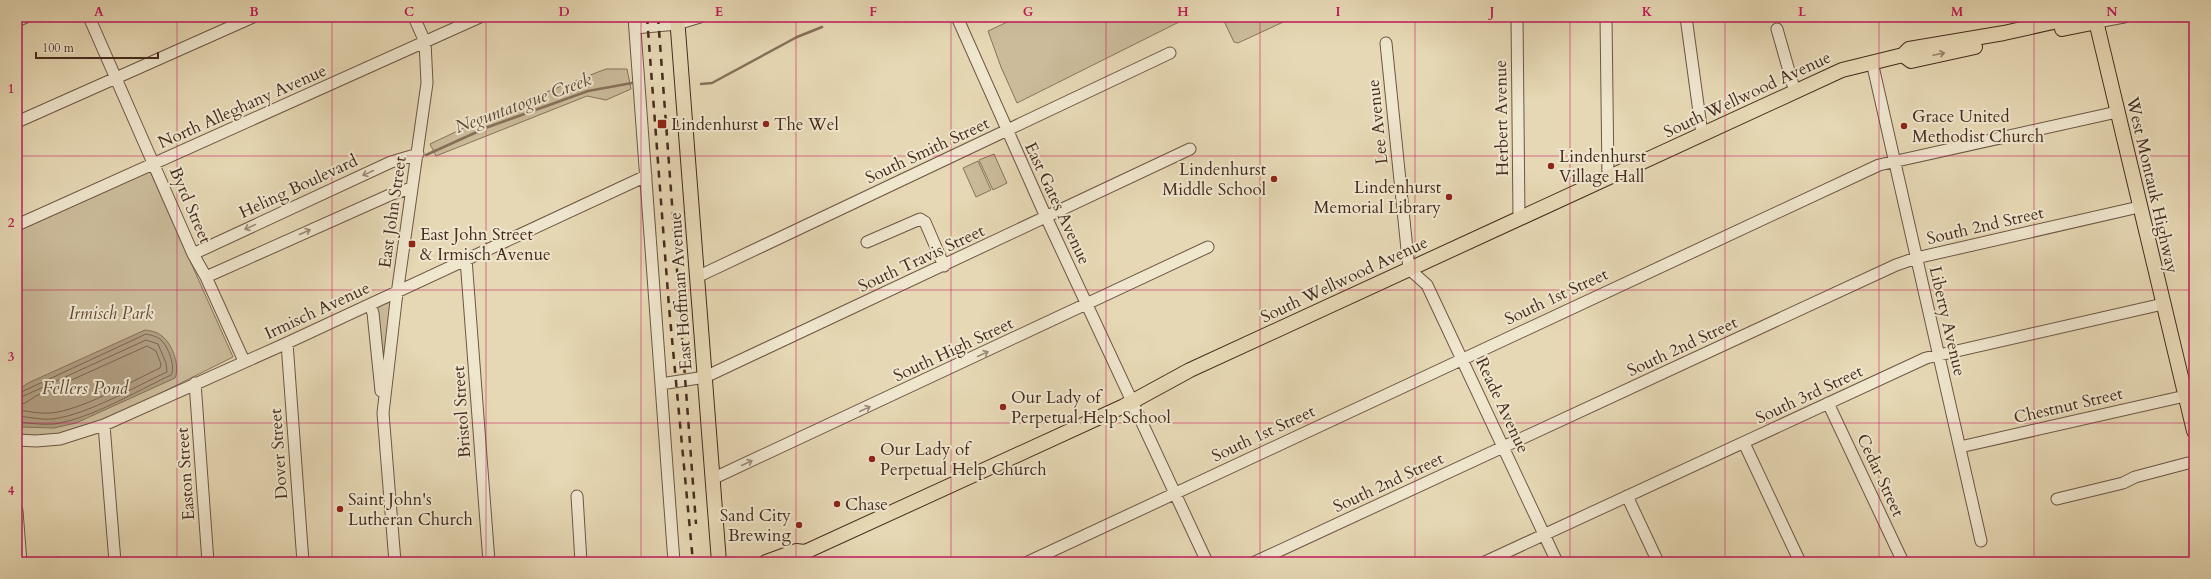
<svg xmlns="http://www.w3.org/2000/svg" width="2211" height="579" viewBox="0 0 2211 579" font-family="Cardo,serif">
<rect width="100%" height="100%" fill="#e6d8b4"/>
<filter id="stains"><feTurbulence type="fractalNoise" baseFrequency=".005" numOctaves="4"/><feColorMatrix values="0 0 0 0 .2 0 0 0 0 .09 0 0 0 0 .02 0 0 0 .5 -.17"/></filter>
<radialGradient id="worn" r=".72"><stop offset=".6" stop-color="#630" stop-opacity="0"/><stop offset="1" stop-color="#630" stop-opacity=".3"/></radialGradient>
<!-- green -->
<path fill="#cbbb9a" stroke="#88735c" d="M1018 17H1189L1017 103 1001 67 988 31Z
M1222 17H1294L1238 43 1234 42Z
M606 69H627L631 89 606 100 587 96 436 156 430 144 515 104Z
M994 154 1007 183 993 190 979 160Z
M978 161 991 190 976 197 963 168Z
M150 171 233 357 153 397 70 434 26 437 17 435V230Z
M392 301 384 368 376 307Z"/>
<!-- water -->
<path fill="#b09d81" stroke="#866f59" d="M145 330C152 331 158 332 163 337 173 345 180 367 175 378L76 423 54 428 21 427 18 425 17 391 28 383Z"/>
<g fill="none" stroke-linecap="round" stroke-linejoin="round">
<!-- shore -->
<path stroke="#7b6450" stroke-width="1" d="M17 394 146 334C151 335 156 336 161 340 168 346 176 367 171 375 137 391 90 419 54 424 41 425 29 423 17 422
M17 399 146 340 158 344 166 363 167 372C134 387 89 414 53 419 41 420 29 417 17 416
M17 405 25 403 36 396 147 346 156 351 161 364 160 368C130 382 82 410 51 413 39 414 28 411 17 410"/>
<!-- stream -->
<path stroke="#866f59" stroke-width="2.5" d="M701 84 712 83 797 37 822 27
M426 155 488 127 588 91 632 83"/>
<defs>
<path id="minor" d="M89 17 193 254 206 277 244 361
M634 17 674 562
M957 17 1046 217 1207 562
M1517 17 1519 218
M1606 17 1608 178
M1686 17 1702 134
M17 21 26 17
M2097 22 2124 17
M635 28 677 24 700 17
M1777 29 1795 92
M1386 43 1409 269 1427 285 1557 562
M1872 62 1981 541
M17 122 253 17
M17 225 480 17
M867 242 920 219 925 222 944 266
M193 254 391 162 418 154
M466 259 489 562
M206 277 392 194 412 188
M697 277 1170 53
M370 305 373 313 381 391
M287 343 303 562
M195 383 208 562
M661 384 705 377 1190 149
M1828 403 1903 562
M104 425 115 562
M17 440 36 441 60 439 104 425 287 343 646 176
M1744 443 1800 562
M1960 447 2185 396
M712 479 1208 247
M577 496 581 562
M1627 496 1658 562
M2057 499 2123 483 2135 477 2188 463
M17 511 21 562
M395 562 383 413 396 301 427 83 425 42 414 17
M1028 562 1879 165 2117 112
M1255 562 1896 265 1916 258 2139 207
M1485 562 1926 358 2163 304"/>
<path id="major" d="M677 17 719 562
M2095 17 2194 431
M2062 29 2097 22
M1903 55 1911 61 1975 47
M766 562 796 551 805 552
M796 562 805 552 1124 406 1190 370 1842 70 1903 55 1909 49 2004 33 2075 17"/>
</defs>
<!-- minor casing -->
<use href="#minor" stroke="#6e5644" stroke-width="13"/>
<!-- major casing -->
<use href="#major" stroke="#462b1e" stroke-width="16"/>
<!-- minor -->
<use href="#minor" stroke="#efe6ce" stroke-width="11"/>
<!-- major -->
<use href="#major" stroke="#e6d8b4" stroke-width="14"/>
<!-- rail -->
<path stroke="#462b1e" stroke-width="2.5" stroke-dasharray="7 7" stroke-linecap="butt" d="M647 17 669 307 693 562
M658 17 696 524"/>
</g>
<!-- one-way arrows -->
<defs><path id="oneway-shaft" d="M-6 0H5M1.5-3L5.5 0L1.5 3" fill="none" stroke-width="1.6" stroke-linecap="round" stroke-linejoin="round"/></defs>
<use stroke="#968269" href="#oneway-shaft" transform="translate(1939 54) rotate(-12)"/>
<g stroke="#9a8876">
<use href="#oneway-shaft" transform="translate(368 173) rotate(155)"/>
<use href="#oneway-shaft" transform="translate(250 227) rotate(155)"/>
<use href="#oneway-shaft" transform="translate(305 232) rotate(-24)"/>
<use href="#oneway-shaft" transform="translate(983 354) rotate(-25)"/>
<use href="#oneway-shaft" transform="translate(865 409) rotate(-25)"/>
<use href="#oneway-shaft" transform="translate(747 463) rotate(-25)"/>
</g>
<!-- grid -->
<path fill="none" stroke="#c2185b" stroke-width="1" stroke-opacity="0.55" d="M177 17V562M332 17V562M486 17V562M641 17V562M796 17V562M951 17V562M1106 17V562M1260 17V562M1415 17V562M1570 17V562M1725 17V562M1879 17V562M2034 17V562M17 156H2194M17 290H2194M17 423H2194"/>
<!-- markers -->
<g fill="#8f2418" stroke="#efe6ce" stroke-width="1.5">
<rect x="657" y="119" width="10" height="10" rx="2"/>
<circle cx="766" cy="124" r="4"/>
<circle cx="1904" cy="126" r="4"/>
<circle cx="1551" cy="166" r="4"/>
<circle cx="1274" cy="179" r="4"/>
<circle cx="1449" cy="197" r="4"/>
<rect x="408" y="240" width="8" height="8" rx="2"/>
<circle cx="1003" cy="407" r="4"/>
<circle cx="872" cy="459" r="4"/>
<circle cx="837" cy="504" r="4"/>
<circle cx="340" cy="509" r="4"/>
<circle cx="799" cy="525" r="4"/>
</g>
<g text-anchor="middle" stroke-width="4" stroke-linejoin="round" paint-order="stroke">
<!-- street labels -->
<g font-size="17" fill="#462b1e" stroke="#efe6ce">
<text transform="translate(1747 94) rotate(-25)" y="6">South Wellwood Avenue</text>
<text transform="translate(242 106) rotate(-24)" y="6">North Alleghany Avenue</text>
<text transform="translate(1501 118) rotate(-91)" y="6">Herbert Avenue</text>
<text transform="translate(1377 122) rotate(-96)" y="6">Lee Avenue</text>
<text transform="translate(927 150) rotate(-25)" y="6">South Smith Street</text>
<text transform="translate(2153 185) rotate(77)" y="6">West Montauk Highway</text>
<text transform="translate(298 186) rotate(-25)" y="6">Heling Boulevard</text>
<text transform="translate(1058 203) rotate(65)" y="6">East Gates Avenue</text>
<text transform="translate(191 205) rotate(67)" y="6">Byrd Street</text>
<text transform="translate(392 212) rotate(-82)" y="6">East John Street</text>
<text transform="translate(1985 225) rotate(-13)" y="6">South 2nd Street</text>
<text transform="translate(921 258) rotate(-25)" y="6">South Travis Street</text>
<text transform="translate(1344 279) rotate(-25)" y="6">South Wellwood Avenue</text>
<text transform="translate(680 291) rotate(-94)" y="6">East Hoffman Avenue</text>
<text transform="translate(1556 296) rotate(-25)" y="6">South 1st Street</text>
<text transform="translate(317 310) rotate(-25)" y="6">Irmisch Avenue</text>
<text transform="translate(1948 321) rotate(77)" y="6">Liberty Avenue</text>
<text transform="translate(1682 346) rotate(-25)" y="6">South 2nd Street</text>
<text transform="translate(953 349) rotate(-25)" y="6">South High Street</text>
<text transform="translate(1809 394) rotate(-25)" y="6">South 3rd Street</text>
<text transform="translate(1503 405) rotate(65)" y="6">Reade Avenue</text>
<text transform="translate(2068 405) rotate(-13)" y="6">Chestnut Street</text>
<text transform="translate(461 412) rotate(-94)" y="6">Bristol Street</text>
<text transform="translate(1263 433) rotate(-25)" y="6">South 1st Street</text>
<text transform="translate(278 454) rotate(-94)" y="6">Dover Street</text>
<text transform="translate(185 474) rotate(-94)" y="6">Easton Street</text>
<text transform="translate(1881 475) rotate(65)" y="6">Cedar Street</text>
<text transform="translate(1388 482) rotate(-25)" y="6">South 2nd Street</text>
</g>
<!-- poi labels -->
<g font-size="17" fill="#462b1e" stroke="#efe6ce" text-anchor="start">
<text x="1912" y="122">Grace United<tspan x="1912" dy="20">Methodist Church</tspan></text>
<text x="671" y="130">Lindenhurst</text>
<text x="774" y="130">The Wel</text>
<text x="1559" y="162">Lindenhurst<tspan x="1559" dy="20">Village Hall</tspan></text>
<text x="1266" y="175" text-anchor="end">Lindenhurst<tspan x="1266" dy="20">Middle School</tspan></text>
<text x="1441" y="193" text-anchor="end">Lindenhurst<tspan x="1441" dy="20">Memorial Library</tspan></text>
<text x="420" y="240">East John Street<tspan x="420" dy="20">&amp; Irmisch Avenue</tspan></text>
<text x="1011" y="403">Our Lady of<tspan x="1011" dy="20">Perpetual Help School</tspan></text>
<text x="880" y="455">Our Lady of<tspan x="880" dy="20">Perpetual Help Church</tspan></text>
<text x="348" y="505">Saint John's<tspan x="348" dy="20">Lutheran Church</tspan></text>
<text x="845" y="510">Chase</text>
<text x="791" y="521" text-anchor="end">Sand City<tspan x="791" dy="20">Brewing</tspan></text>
</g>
<!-- park labels -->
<g font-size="17" font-style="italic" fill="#614837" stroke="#efe6ce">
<text x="111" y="319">Irmisch Park</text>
</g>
<!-- water labels -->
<g font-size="18" font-style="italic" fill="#604837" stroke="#efe6ce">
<text transform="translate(523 103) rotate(-20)" y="6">Neguntatogue Creek</text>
<text x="85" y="394">Fellers Pond</text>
</g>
</g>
<!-- margin -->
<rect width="2211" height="579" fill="none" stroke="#e6d8b4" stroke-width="44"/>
<!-- scale -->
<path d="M36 52v6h122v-6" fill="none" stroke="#462b1e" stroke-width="2"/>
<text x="42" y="52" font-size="12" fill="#462b1e" stroke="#efe6ce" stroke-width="3" paint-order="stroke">100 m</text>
<rect x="22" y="22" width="2167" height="535" fill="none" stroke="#c2185b" stroke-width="1.5"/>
<g font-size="13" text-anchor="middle" font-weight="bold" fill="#c2185b">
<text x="99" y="16">A</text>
<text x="254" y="16">B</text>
<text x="409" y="16">C</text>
<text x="564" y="16">D</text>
<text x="719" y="16">E</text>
<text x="873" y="16">F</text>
<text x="1028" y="16">G</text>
<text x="1183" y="16">H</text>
<text x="1338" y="16">I</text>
<text x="1492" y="16">J</text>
<text x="1647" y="16">K</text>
<text x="1802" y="16">L</text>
<text x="1957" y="16">M</text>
<text x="2112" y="16">N</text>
<text x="11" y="93">1</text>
<text x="11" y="227">2</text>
<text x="11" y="361">3</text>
<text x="11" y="495">4</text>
</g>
<rect width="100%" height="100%" filter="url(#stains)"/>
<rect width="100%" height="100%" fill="url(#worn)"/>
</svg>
